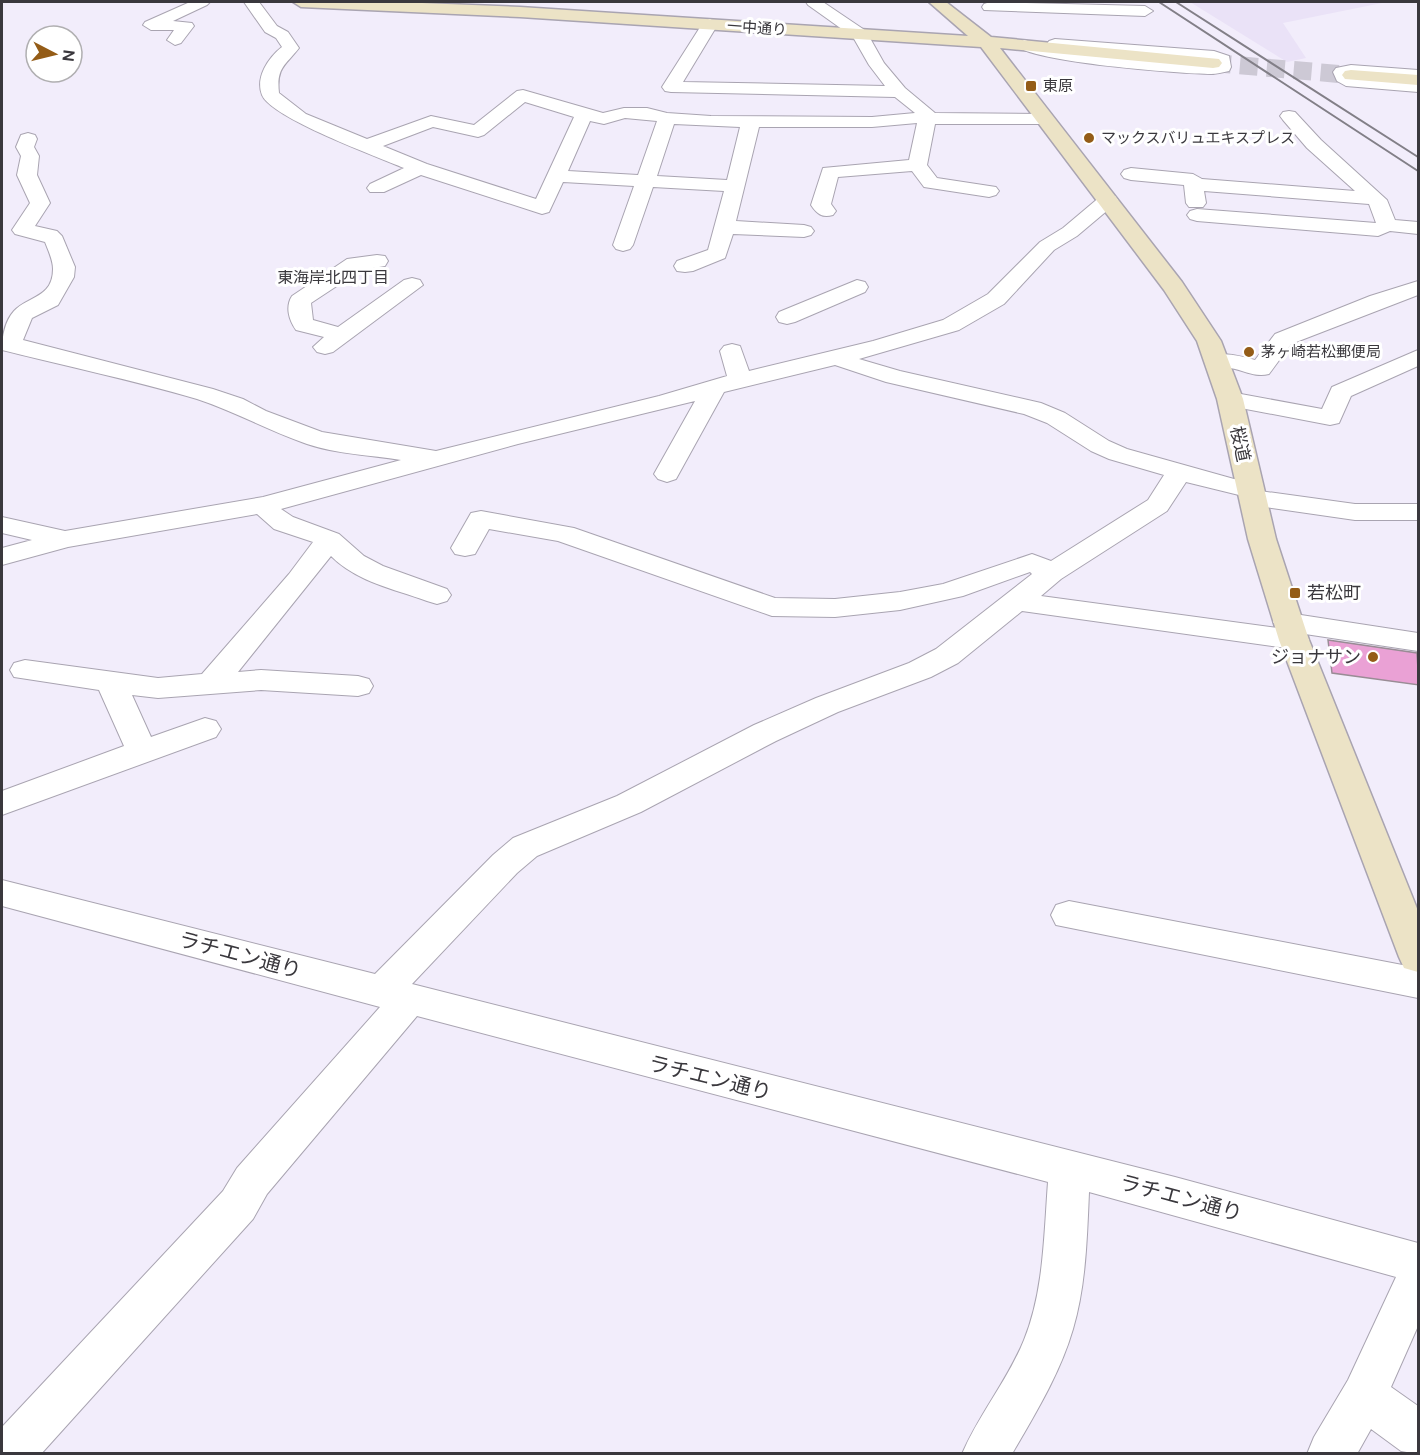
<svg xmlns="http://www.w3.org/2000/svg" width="1420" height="1455" viewBox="0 0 1420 1455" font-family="'DM Sans','Noto Sans JP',sans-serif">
<rect width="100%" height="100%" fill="#f2edfb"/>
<!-- built -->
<path fill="#eae2f7" d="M1190 2H1387L1283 23 1306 58 1287 62Z"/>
<!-- building -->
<path fill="#eaa1d5" stroke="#998c95" stroke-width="1.5" d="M1328 640 1417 653 1419 685 1332 673Z"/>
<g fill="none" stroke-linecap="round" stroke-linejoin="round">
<!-- secondary-tunnel -->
<path stroke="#cdc9d5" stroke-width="18" stroke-dasharray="18 9" stroke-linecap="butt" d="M1213 63 1351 75"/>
<defs>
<path id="street" d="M190 2H210L207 5 173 21 192 23 194 26 181 43 175 45 167 40 174 30H151L143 25 145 22Z
M244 2H259L277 26 288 32 299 48C286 65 276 67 279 93L306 114 367 139 431 116 474 125 517 91 523 90 603 113 624 108H647L667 113 711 116 872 117 915 113 895 97 671 92 665 91 662 87 704 21 710 19 718 24 683 82 885 86 869 65 853 37 808 5 806 2H823L866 31 884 63 905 88 935 113 1043 114 1049 115 1052 119 1049 123 1043 124H935L927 165 937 178 996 187 999 191 996 195 989 197 924 187 912 171 838 177 831 204 836 211 833 215C822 218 817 214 811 205L823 168 909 160 917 123 872 127H759L736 221 804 225 811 227 814 231 811 235 804 237 733 234 725 258 693 271 685 272 677 271 674 266 677 261 708 250 724 191 653 187 633 245 630 249 623 251 616 249 613 245 634 186 563 182 549 212 542 214 421 175 384 192H370L367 188 370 184 404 168C378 157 271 118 262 95 255 77 269 57 282 47L276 38 265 32ZM525 102 574 117 536 199 427 164 383 146 433 127 478 137 484 135ZM625 118 657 121 638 175 568 171 590 121 604 124ZM674 124 740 127 727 180 657 176Z
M990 2 1145 6 1153 11 1145 16 984 10 982 7 984 4Z
M1055 39 1214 51 1229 56 1231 67 1229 71C1223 72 1217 74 1211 74 1183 74 1029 62 1016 45L1024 40 1049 47 1047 44 1049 41ZM1069 50 1211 61 1215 64 1139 59Z
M1351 65 1418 70V80L1352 75 1418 82V92L1346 86 1337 81 1333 72 1336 68Z
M1289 111 1295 112 1321 140 1387 200 1395 220 1418 222V234L1390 231 1378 236 1197 221 1190 219 1187 215 1190 211 1197 209 1376 223 1369 204 1204 191 1206 203 1203 207H1189L1186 203 1184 185 1131 180 1124 178 1121 174 1124 170 1131 168 1193 174 1202 179 1355 191 1307 148 1283 120 1280 116 1283 112Z
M28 133 35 135 37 139 34 147 39 156 37 175 50 203 35 226 57 231 62 236 75 267 74 277 58 305 32 318 23 340 213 389 243 399 266 411 322 432 436 451 659 396 727 376 720 351 724 346 732 344 740 346 749 371 873 341 943 320 988 294 1040 242 1063 228 1101 196H1115L1118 200 1115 204 1077 236 1054 250 1004 304 959 330 859 359 900 371 1041 403 1065 413 1109 441 1127 449 1234 479 1258 482 1262 488 1260 491 1355 504H1418V520H1355L1251 505 1242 503 1239 495 1186 482 1167 511 1061 579 1041 596 1278 628 1273 622 1278 615 1288 613 1418 633V651L1305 634 1309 640 1304 647 1294 649 1022 611 958 663 931 677 838 712 776 741 641 812 537 856 517 873 412 984 1175 1177 1418 1243V1326L1391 1387 1418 1406V1454L1401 1451 1371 1429 1357 1454H1307L1314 1437 1348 1380 1396 1277 1089 1192C1087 1238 1086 1285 1073 1329 1060 1374 1035 1414 1012 1454H962C979 1414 1008 1380 1024 1340 1044 1291 1044 1234 1048 1182L417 1016 267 1194 253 1219 41 1454H2V1427L223 1191 237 1168 380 1007 2 906V880L375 974 493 855 513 838 617 796 754 725 816 698 909 663 936 649 1032 574 1030 572 963 596 900 610 835 617 772 616 558 541 489 529 475 554 465 556 455 554 451 548 471 513 481 511 574 528 775 598 835 599 900 592 943 584 1032 554 1051 561 1148 500 1164 475 1109 459 1091 451 1047 423 1024 414 886 382 835 365 724 392 676 479 667 482 658 479 654 474 695 401 518 444 281 509 293 517 339 534 364 556 383 566 447 589 451 595 447 601 437 604 427 601C394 589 357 582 331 556L238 672 261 670 358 676 369 679 373 686 369 693 358 696 261 690 158 698 132 695 151 737 205 718 216 721 221 729 216 737 2 815V791L124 746 99 690 14 677 10 670 14 663 25 660 158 678 202 674 289 574 313 542 274 529 257 514 68 547 2 565V548L32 540 2 533V517L65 531 263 497 401 460C371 455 336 454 307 444 269 431 234 411 197 399 132 380 66 366 2 350 2 337 5 321 14 311 28 296 53 298 53 269 53 260 48 250 45 242L15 234 12 230 30 203 17 175 21 156 16 147 21 135Z
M377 255 385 256 388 261 385 266 361 270 311 303 313 320 338 327 404 280 412 278 420 280 423 285 333 352 325 354 317 352 313 347 324 337 296 330C289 320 285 307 292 296L347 259Z
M857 280 865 282 868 287 865 292 795 322 787 324 779 322 776 317 779 312Z
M1418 281V295L1291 344 1269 374C1255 378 1244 370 1230 368 1223 367 1217 368 1210 366L1206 361 1210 356C1226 352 1240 356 1255 360L1275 334 1370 296Z
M1418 350V366L1351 396 1339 423 1330 425 1230 406 1221 404 1218 399 1221 394 1230 392 1322 409 1332 387Z
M1069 901 1418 968V998L1056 925 1051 915 1056 905Z"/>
<path id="secondary" d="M293 2H397L520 7 968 36 929 2H946L991 37 1219 59 1222 63 1219 67 1213 68 1000 48 1182 282 1221 341 1243 399 1276 539 1309 640 1418 911V972L1404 968 1399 957 1279 640 1248 539 1217 399 1197 341 1164 290 981 47 520 17 301 7Z
M1351 70 1418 75V85L1345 79 1342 75 1345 71Z"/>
</defs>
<!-- street casing -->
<use href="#street" stroke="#a9a4b1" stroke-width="2"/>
<!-- secondary casing -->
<use href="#secondary" stroke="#a9a4b1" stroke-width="3"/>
<!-- street -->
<use href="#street" fill="#fff" fill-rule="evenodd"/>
<!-- secondary -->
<use href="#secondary" fill="#ece3c6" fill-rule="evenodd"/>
<!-- rail -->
<path stroke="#827f87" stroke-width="2" d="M1159 2 1418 171
M1176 2 1418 157"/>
</g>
<!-- markers -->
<g fill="#945c17" stroke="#fff" stroke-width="2">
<rect x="1025" y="80" width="12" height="12" rx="3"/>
<circle cx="1089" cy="138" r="6"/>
<circle cx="1249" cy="352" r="6"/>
<rect x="1289" y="587" width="12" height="12" rx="3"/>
<circle cx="1373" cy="657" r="6"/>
</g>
<g text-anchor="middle" stroke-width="6" stroke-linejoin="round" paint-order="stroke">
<!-- far-street labels -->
<g font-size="15" fill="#3a383d" stroke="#fff">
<text transform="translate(757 28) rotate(4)" y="5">一中通り</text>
</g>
<!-- far-poi labels -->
<g font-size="15" fill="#3a383d" stroke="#fff" text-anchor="start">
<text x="1043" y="91">東原</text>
<text x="1101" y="143">マックスバリュエキスプレス</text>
<text x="1261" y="357">茅ヶ崎若松郵便局</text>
</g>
<!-- far-neighbourhood labels -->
<g font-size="16" fill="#3a383d" stroke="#fff">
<text x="333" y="283">東海岸北四丁目</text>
</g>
<!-- street labels -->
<g font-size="18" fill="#3a383d" stroke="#fff">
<text transform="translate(1240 444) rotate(78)" y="6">桜道</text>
</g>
<!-- poi labels -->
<g font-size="18" fill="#3a383d" stroke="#fff" text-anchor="start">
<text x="1307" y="599">若松町</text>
<text x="1361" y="663" text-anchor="end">ジョナサン</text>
</g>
<!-- near-street labels -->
<g font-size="21" fill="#3a383d" stroke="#fff">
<text transform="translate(240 955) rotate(15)" y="7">ラチエン通り</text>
<text transform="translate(710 1078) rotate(14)" y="7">ラチエン通り</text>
<text transform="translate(1181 1198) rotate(15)" y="7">ラチエン通り</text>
</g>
</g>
<!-- border -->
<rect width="1420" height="1455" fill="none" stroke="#3a383d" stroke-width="6"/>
<!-- north arrow -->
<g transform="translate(54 54) rotate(97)"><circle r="28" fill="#ffffff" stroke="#b0afb1" stroke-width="1.5"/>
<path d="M0-4.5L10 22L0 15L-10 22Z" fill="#945c17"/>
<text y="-9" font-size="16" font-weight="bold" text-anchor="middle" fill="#3a383d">N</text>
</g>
</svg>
